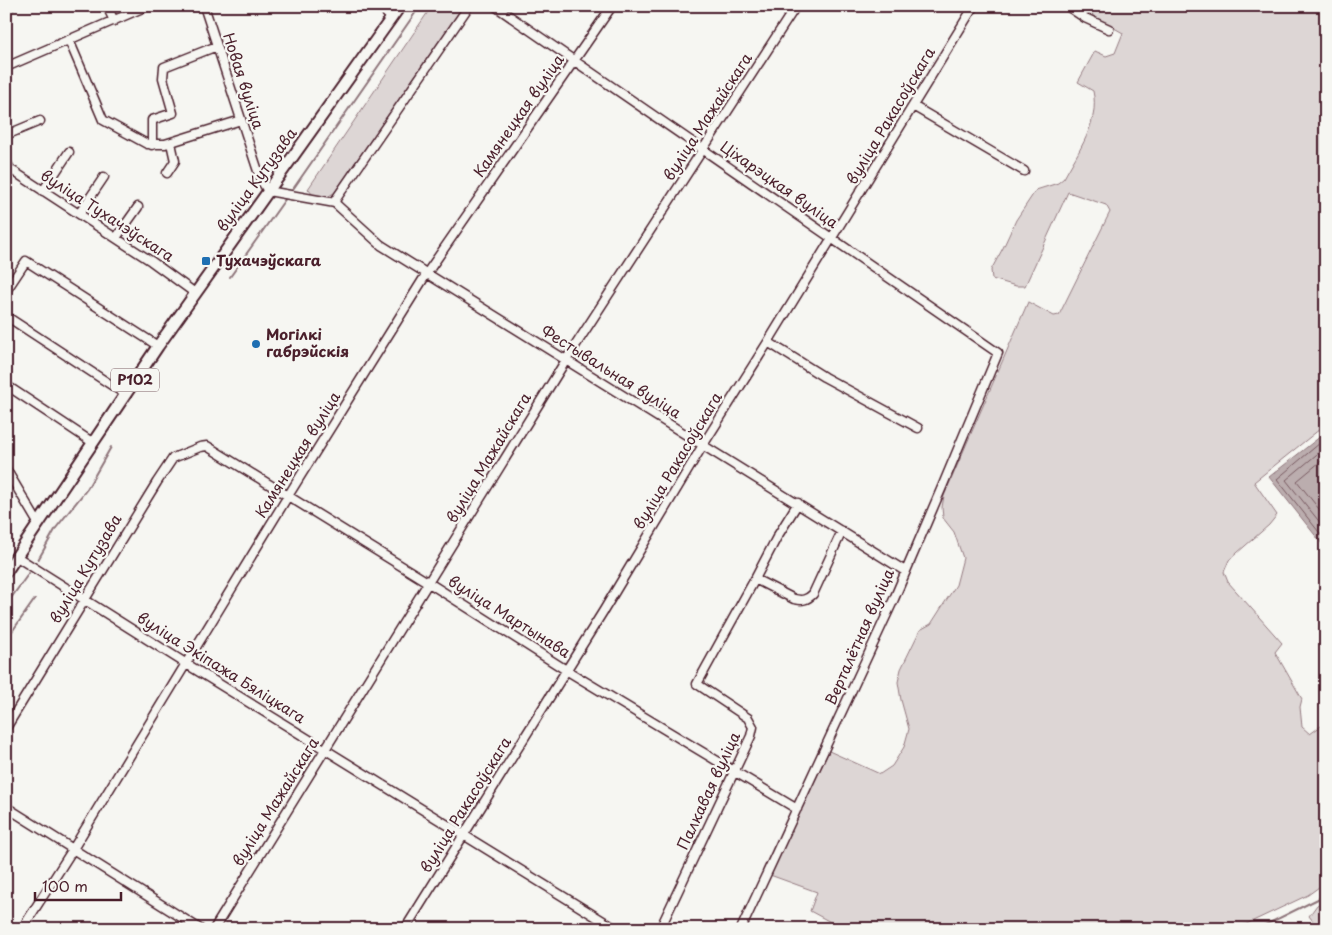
<svg xmlns="http://www.w3.org/2000/svg" width="1332" height="935" viewBox="0 0 1332 935" font-family="'Playpen Sans',sans-serif">
<rect width="100%" height="100%" fill="#f6f6f2"/>
<filter id="ink" filterUnits="userSpaceOnUse"><feTurbulence type="fractalNoise" baseFrequency=".02" numOctaves="2"/><feDisplacementMap in="SourceGraphic" scale="10" xChannelSelector="R" yChannelSelector="G"/><feConvolveMatrix kernelMatrix="1 2 1 2 8 2 1 2 1" color-interpolation-filters="sRGB"/></filter>
<g filter="url(#ink)">
<!-- green -->
<path fill="#ddd6d5" stroke="#947a80" d="M432 6H463L334 193 325 198 313 195 308 189Z
M1090 6H1326V429H1320L1254 482 1277 515 1269 525 1229 560 1224 572 1228 582 1282 643 1275 652 1302 699 1300 707 1302 727 1310 734 1321 726 1326 725V882L1308 895 1236 929H834L836 925 810 911 817 892 770 875 829 751 880 774 892 766 904 747 909 729 901 700 898 682 901 669 920 630 931 624 956 585 963 558 954 532 943 518 942 507 944 496 1028 302 1054 316 1059 315 1110 212 1106 205 1068 192 1025 286H1016L992 279 991 270 1003 248 1016 220 1036 190 1058 183 1064 178C1078 152 1100 122 1093 91L1078 82 1095 51 1106 56 1115 53 1123 33 1093 16Z
M1326 901V926L1316 925 1309 916 1317 905Z"/>
<!-- water -->
<path fill="#bbadae" stroke="#8e747a" d="M1321 436 1326 440V549L1269 477Z"/>
<g fill="none" stroke-linecap="round" stroke-linejoin="round">
<!-- shore -->
<path stroke="#77585f" stroke-width="1" d="M1326 443H1320L1277 479 1326 541
M1326 449 1322 450 1286 480 1326 530
M1326 457 1297 481 1326 518"/>
<!-- stream -->
<path stroke="#8e747a" stroke-width="2" d="M291 192 420 6
M230 277 286 198
M38 560 56 528 87 489 111 447
M6 605 29 573
M6 640 35 599
M1257 929 1326 895"/>
<defs>
<path id="minor" d="M107 6 114 21
M204 6 256 165 261 180 268 191 335 203
M384 6 387 14 392 18
M469 6 336 199 335 203 338 206 381 245 905 571
M495 6 998 353 942 487 894 599 741 929
M1067 6 1085 18 1109 29
M6 8 10 6
M69 40 103 120 147 144H165L241 120
M6 67 147 6
M913 106 1024 171
M6 135 40 121
M152 145V120L173 113 163 78 164 67 217 46
M6 161 10 169 151 261 195 293
M167 173 175 161 171 143
M43 191 69 152
M79 214 104 177
M116 238 138 207
M6 291 26 261 158 346
M6 316 125 394
M768 342 824 377 918 428
M6 385 92 442
M6 469 38 523
M17 557 185 663 616 929
M755 579 794 599C802 601 807 600 813 594L842 531
M6 728 157 482 173 458 200 447 207 446 429 583 566 670 797 809
M6 807 200 929
M22 929 73 849 288 496 427 273 612 6
M214 929 566 360 796 6
M405 929 604 610 703 445 768 342 974 6
M660 929 751 736 753 727 748 718 697 684 755 579 777 537 798 503"/>
<path id="major" d="M6 572 158 346 400 6"/>
</defs>
<!-- minor casing -->
<use href="#minor" stroke="#4a1f2b" stroke-width="11"/>
<!-- major casing -->
<use href="#major" stroke="#4a1f2b" stroke-width="14"/>
<!-- minor -->
<use href="#minor" stroke="#f6f6f2" stroke-width="8"/>
<!-- major -->
<use href="#major" stroke="#f6f6f2" stroke-width="10"/>
</g>
</g>
<!-- markers -->
<g fill="#1f6fb2" stroke="#f6f6f2" stroke-width="2">
<rect x="201" y="256" width="10" height="10" rx="2.5"/>
<circle cx="256" cy="344" r="5"/>
</g>
<g text-anchor="middle" stroke-width="4.5" stroke-linejoin="round" paint-order="stroke">
<!-- shield labels -->
<rect fill="#f6f6f2" stroke="#7e6067" stroke-width="1" x="111" y="368.5" width="48" height="23" rx="4"/>
<g font-size="14" font-weight="bold" fill="#4a1f2b">
<text x="135" y="385">Р102</text>
</g>
<!-- street labels -->
<g font-size="15" fill="#4a1f2b" stroke="#f6f6f2">
<text transform="translate(243 81) rotate(72)" y="5">Новая вуліца</text>
<text transform="translate(519 116) rotate(-55)" y="5">Камянецкая вуліца</text>
<text transform="translate(891 116) rotate(-59)" y="5">вуліца Ракасоўскага</text>
<text transform="translate(708 117) rotate(-57)" y="5">вуліца Мажайскага</text>
<text transform="translate(257 180) rotate(-54)" y="5">вуліца Кутузава</text>
<text transform="translate(779 185) rotate(35)" y="5">Ціхарэцкая вуліца</text>
<text transform="translate(107 216) rotate(33)" y="5">вуліца Тухачэўскага</text>
<text transform="translate(611 372) rotate(32)" y="5">Фестывальная вуліца</text>
<text transform="translate(298 455) rotate(-58)" y="5">Камянецкая вуліца</text>
<text transform="translate(489 458) rotate(-59)" y="5">вуліца Мажайскага</text>
<text transform="translate(678 461) rotate(-59)" y="5">вуліца Ракасоўскага</text>
<text transform="translate(86 569) rotate(-59)" y="5">вуліца Кутузава</text>
<text transform="translate(509 617) rotate(32)" y="5">вуліца Мартынава</text>
<text transform="translate(860 637) rotate(-66)" y="5">Верталётная вуліца</text>
<text transform="translate(221 668) rotate(32)" y="5">вуліца Экіпажа Бяліцкага</text>
<text transform="translate(709 791) rotate(-65)" y="5">Палкавая вуліца</text>
<text transform="translate(276 802) rotate(-58)" y="5">вуліца Мажайскага</text>
<text transform="translate(466 805) rotate(-58)" y="5">вуліца Ракасоўскага</text>
</g>
<!-- poi labels -->
<g font-size="15" font-weight="bold" fill="#4a1f2b" stroke="#f6f6f2" text-anchor="start">
<text x="216" y="266">Тухачэўскага</text>
<text x="266" y="340">Могілкі<tspan x="266" dy="17">габрэйскія</tspan></text>
</g>
</g>
<!-- margin -->
<rect width="1332" height="935" fill="none" stroke="#f6f6f2" stroke-width="25"/>
<rect x="12" y="12" width="1307" height="910" fill="none" stroke="#4a1f2b" stroke-width="2" filter="url(#ink)"/>
<!-- scale -->
<path d="M35 892v8h86v-8" fill="none" stroke="#4a1f2b" stroke-width="2.5"/>
<text x="42" y="892" font-size="15" fill="#4a1f2b" stroke="#f6f6f2" stroke-width="4" paint-order="stroke">100 m</text>
</svg>
